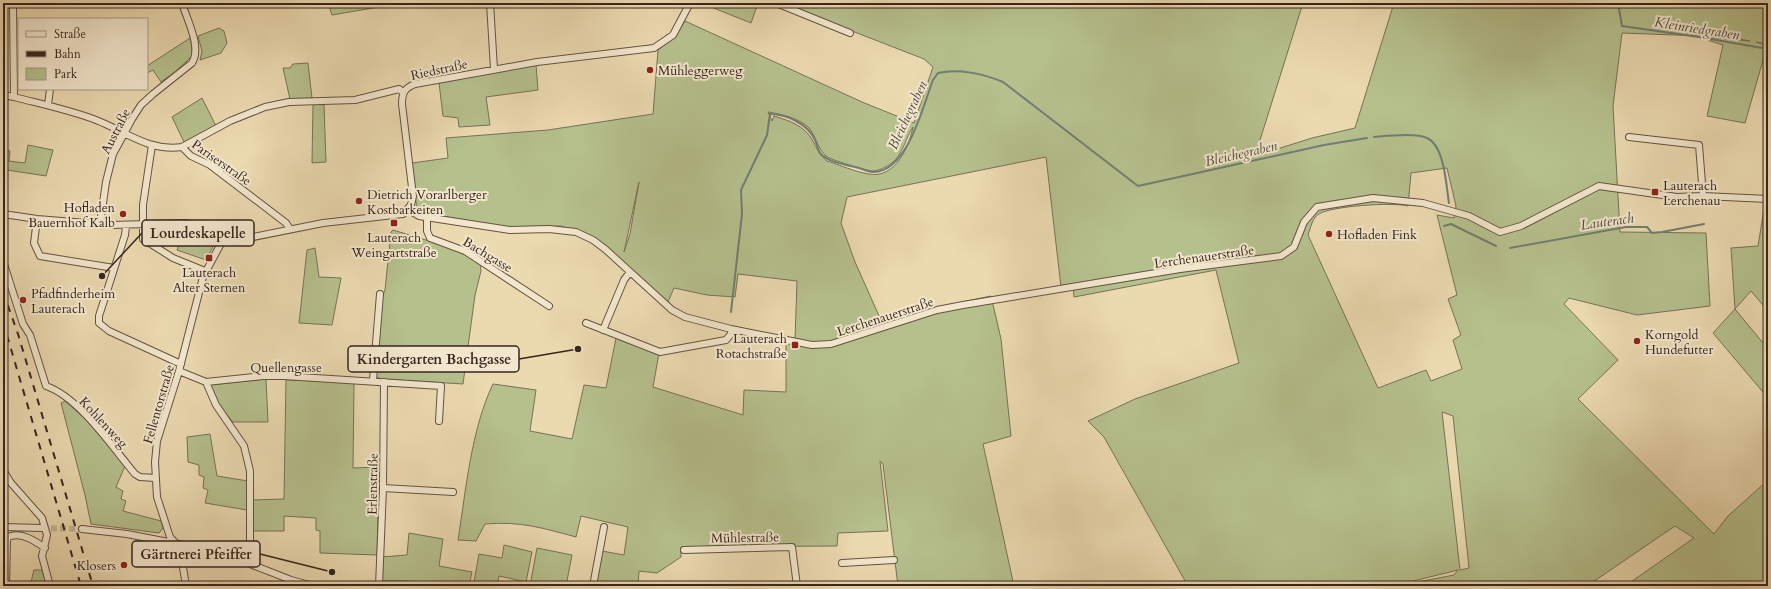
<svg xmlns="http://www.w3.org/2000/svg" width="1771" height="589" viewBox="0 0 1771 589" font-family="Cardo,serif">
<rect width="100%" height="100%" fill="#ebd9b0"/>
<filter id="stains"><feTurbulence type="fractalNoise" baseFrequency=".005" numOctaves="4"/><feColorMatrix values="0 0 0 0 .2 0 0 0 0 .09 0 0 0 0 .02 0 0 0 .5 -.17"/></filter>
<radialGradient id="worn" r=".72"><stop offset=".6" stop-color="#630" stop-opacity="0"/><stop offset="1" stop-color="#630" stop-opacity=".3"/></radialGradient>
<!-- green -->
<path fill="#b5c08d" stroke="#767256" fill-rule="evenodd" d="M328 3H378L379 7 332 15Z
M701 3H758L751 23Z
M780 3H1303L1255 156 1312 138 1355 128 1394 3H1768V44L1756 42 1768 46V53H1765L1745 123 1707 116 1723 45 1704 39 1705 37 1750 41 1729 37 1622 33 1613 106 1620 232 1706 233 1710 306 1637 315 1569 298 1564 304 1618 360 1578 399 1714 534 1728 516 1768 480V586H1625L1694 538 1675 526 1587 586H1397L1454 575 1458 570 1393 586H1188L1104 437 1088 421 1135 399 1239 363 1216 270 1074 297 1073 285 1061 287 1046 157 847 197 841 223 855 262 884 327 927 315 947 305 991 296 1001 339 1011 436 983 444 1014 586H898L883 464 880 461 888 531 838 533 837 546 681 547V557L657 573 639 571 638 586H596L602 551 624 555 628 527 581 516 576 537C543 528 520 521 485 524L476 541 458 540C466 490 471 430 493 384L536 390 530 431 572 439 584 385 606 388 616 338 659 353 653 387 743 415 744 390 786 392V341L795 339 797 281 738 274 735 297 707 295 674 288 668 302 589 236 561 226 512 228 417 212 412 163 448 158 446 138 548 130 653 114 658 50 675 37 685 21 862 102 914 123 933 67 924 59ZM768 112C781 114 798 118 808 127 816 135 817 148 826 156 830 160 866 170 872 171 879 171 886 167 892 163 903 154 906 137 913 127 909 147 895 179 869 174 855 172 840 165 827 161 819 155 817 149 813 141 804 125 790 121 774 116L772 121ZM1447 168 1456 206 1454 218 1437 215 1457 295 1448 299 1461 335 1453 340 1462 369 1431 381 1426 370 1378 388 1308 235C1311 227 1312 218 1319 214 1331 206 1393 202 1408 206L1411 173ZM639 182 630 234 624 252ZM1442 412 1453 416 1469 568 1460 570Z
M219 28 224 31 227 43 221 53 200 60 202 51 198 36Z
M190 38 192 46V56L175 72 161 82 153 70 147 73V66Z
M308 63 312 98 290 99 283 68H290L293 64Z
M536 65 538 90 486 97 490 125 459 127 458 118 443 116 439 83Z
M202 98 216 126 184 142 172 117Z
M313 104 324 105 326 162 312 163Z
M28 145 53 150 46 176 7 170 6 175 3 174V149L10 151 9 161 25 163Z
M1765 203 1768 204V311L1751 291 1735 309 1768 349V398L1713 333 1735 309 1731 248 1758 246Z
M194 229 213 236 217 239 206 260 177 250 179 245 194 239Z
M393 230 452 248 480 263 481 271 475 295 463 384 382 379 376 377 381 300 385 290 391 232Z
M315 248 319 277 341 278 332 325 299 323 307 250Z
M266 379 268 422H233L219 405 210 385Z
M286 380 354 382 353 468 379 467 377 555 320 553V531L316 530V518L284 516V531H252V500L284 499Z
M65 401 91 424 125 466 116 487 123 491 121 499 126 501 123 511 161 521 163 528 159 533 91 524 85 495 61 403Z
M210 434 217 476 248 481 247 510 205 503 208 490 203 488 204 477 199 475V465L188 462 187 437Z
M409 533 443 539 439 566 472 572 469 586H407V581H381V557L407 555Z
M504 545 532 552 526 582 499 576 497 586 474 582 479 554 502 558Z
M537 548 572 555 566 586H530Z
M34 570H42L47 586H8V584L31 582Z"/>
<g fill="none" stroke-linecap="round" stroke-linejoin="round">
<!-- stream -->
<path stroke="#717e73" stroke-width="2" d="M1618 3 1622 26 1699 37 1768 49
M1374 137C1386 136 1416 132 1427 138 1445 146 1446 186 1449 203
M1766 212H1768
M1444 226 1451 224 1496 246
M1510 248 1626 227H1647L1652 233 1662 232 1704 224
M731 312 742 214 741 190 767 135 770 114C787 114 808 124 815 140 817 145 818 150 821 154 830 163 844 164 855 167 861 168 867 172 873 172 907 173 923 106 933 80L938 73C958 68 984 74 1003 82L1138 186 1324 145 1367 138"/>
<!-- street-tunnel -->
<path stroke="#c7b593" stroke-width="6" stroke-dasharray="6 3" stroke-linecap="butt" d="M42 528 82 529"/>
<defs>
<path id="street" d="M13 3 14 97
M490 3 494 69
M776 3 850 33
M3 95 14 97C41 104 70 110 96 120 125 131 149 152 182 147L191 156 210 165 286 223 290 229
M48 105 50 89
M1629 137 1699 145 1703 196
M152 145 143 205V239L173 258 205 271
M182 147 230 121 265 107 289 102 355 100 399 89 403 92
M409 210 419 216 510 230 549 229 576 232 593 240 605 249 672 310 685 317 731 329 812 345 831 344 937 310 963 305 1180 269 1281 256 1294 247 1304 222 1317 207 1373 198 1423 203 1469 216 1500 232 1521 226 1599 186 1677 197 1703 196 1768 199
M3 214 37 219 111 225 186 223 203 227 225 236 243 239 323 223 403 214 411 205 413 196 402 104C402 92 405 88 415 84L537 62 654 48 673 35 690 3
M427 218V231L430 238 465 251 549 306
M37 219 34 243 40 256 114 268
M100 224 106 182 113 154 132 119 141 105 153 94 192 63C202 47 187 20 182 3
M126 226 125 235 99 316V323L109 331 181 364
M3 261 23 324 30 335 46 386C79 397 113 448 135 474L140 477 155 478
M586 323 660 352 726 340 731 334V329
M603 330 624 280 630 272
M179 371 206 382 263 376H284L441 386 439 421
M373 380 380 294
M206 382 216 405 244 446 250 471V564
M3 470 11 483 42 518 47 535 42 556 50 586
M383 488 453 492
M3 527 42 528
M82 529 127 534 194 547 250 564 291 580 313 586
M684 550 792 547 797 586
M842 563 894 560
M6 586 7 538C19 530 35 541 45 548
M186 586 180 548 170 537 157 497 155 462 157 441 179 371 203 277 225 236
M379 586 383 488 384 382
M593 586 604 527"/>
</defs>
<!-- street casing -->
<use href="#street" stroke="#645242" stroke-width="8"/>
<!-- street -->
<use href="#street" stroke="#f2e6cc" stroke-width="6"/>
<!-- rail -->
<path stroke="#37251e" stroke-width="2" stroke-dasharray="7 7" stroke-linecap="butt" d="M3 292 18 334 93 586
M3 322 81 586"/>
</g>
<!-- markers -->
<g fill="#8f2418" stroke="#f2e6cc" stroke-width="1.5">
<circle cx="650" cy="70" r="4"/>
<rect x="1651" y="188" width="8" height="8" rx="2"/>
<circle cx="359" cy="201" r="4"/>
<circle cx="123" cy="214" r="4"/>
<rect x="390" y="219" width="8" height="8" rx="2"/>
<circle cx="1329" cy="234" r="4"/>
<rect x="205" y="254" width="8" height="8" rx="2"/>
<circle cx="23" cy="300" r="4"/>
<circle cx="1637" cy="341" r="4"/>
<rect x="791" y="341" width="8" height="8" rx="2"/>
<circle cx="124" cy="565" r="4"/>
</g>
<g text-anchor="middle" stroke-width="4" stroke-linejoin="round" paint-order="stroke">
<!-- street labels -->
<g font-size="13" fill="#37251e" stroke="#f2e6cc">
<text transform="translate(439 69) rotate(-12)" y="5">Riedstraße</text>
<text transform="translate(115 131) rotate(-63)" y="5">Austraße</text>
<text transform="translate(222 162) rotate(35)" y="5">Pariserstraße</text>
<text transform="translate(488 254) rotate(31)" y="5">Bachgasse</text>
<text transform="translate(1204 256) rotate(-8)" y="5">Lerchenauerstraße</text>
<text transform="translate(885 316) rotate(-18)" y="5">Lerchenauerstraße</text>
<text x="286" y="372">Quellengasse</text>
<text transform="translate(158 404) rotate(-74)" y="5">Fellentorstraße</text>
<text transform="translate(104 422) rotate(47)" y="5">Kohlenweg</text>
<text transform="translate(372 484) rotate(-89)" y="5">Erlenstraße</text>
<text transform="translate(745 537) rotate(-1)" y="5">Mühlestraße</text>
</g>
<!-- poi labels -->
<g font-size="13" fill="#37251e" stroke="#f2e6cc" text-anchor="start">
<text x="658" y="75">Mühleggerweg</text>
<text x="1663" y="190">Lauterach<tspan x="1663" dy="15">Lerchenau</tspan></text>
<text x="367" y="199">Dietrich Vorarlberger<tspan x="367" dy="15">Kostbarkeiten</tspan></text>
<text x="115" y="212" text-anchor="end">Hofladen<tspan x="115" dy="15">Bauernhof Kalb</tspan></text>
<text x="1337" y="239">Hofladen Fink</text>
<text x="394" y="242" text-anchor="middle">Lauterach<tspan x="394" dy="15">Weingartstraße</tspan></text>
<text x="209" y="277" text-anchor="middle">Lauterach<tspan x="209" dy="15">Alter Sternen</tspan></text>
<text x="31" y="298">Pfadfinderheim<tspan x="31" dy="15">Lauterach</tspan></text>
<text x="1645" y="339">Korngold<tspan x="1645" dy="15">Hundefutter</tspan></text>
<text x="787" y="343" text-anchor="end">Lauterach<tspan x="787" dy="15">Rotachstraße</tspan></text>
<text x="116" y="570" text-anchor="end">Klosers</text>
</g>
<!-- water labels -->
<g font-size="14" font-style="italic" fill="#4f4a42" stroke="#f2e6cc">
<text transform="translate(1697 28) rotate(9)" y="5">Kleinriedgraben</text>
<text transform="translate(907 115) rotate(-65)" y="5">Bleichegraben</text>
<text transform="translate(1241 153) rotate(-13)" y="5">Bleichegraben</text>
<text transform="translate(1607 221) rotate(-8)" y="5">Lauterach</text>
</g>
</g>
<!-- callouts -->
<path fill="none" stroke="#37251e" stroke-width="1.5" d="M102 276L142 233M578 349L519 359M332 572L260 554"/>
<g fill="#37251e" stroke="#f2e6cc" stroke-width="1.5">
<circle cx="102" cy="276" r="4"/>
<circle cx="578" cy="349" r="4"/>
<circle cx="332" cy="572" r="4"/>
</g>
<g fill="#f2e6cc" stroke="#37251e" stroke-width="1.5">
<rect x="142" y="220" width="112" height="26" rx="4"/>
<rect x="348" y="346" width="171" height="26" rx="4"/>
<rect x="132" y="541" width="128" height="26" rx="4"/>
</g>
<g font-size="14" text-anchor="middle" font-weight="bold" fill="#37251e">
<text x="198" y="238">Lourdeskapelle</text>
<text x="434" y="364">Kindergarten Bachgasse</text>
<text x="196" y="559">Gärtnerei Pfeiffer</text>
</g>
<!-- margin -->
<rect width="1771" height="589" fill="none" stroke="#ebd9b0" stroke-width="16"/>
<rect x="4" y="4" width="1763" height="581" fill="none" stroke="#37251e" stroke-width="2"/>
<rect x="8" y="8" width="1755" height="573" fill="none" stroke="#37251e"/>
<!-- legend -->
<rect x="18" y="18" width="130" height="72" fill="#f2e6cc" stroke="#a79986"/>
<rect x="26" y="31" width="20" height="6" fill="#f2e6cc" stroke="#a79986"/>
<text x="54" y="38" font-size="12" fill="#37251e">Straße</text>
<rect x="26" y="51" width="20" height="6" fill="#37251e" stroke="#a79986"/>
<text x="54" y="58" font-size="12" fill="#37251e">Bahn</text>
<rect x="26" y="68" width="20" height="12" fill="#b5c08d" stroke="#a79986"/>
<text x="54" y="78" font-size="12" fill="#37251e">Park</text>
<rect width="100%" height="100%" filter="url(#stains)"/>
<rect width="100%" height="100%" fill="url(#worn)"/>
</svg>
